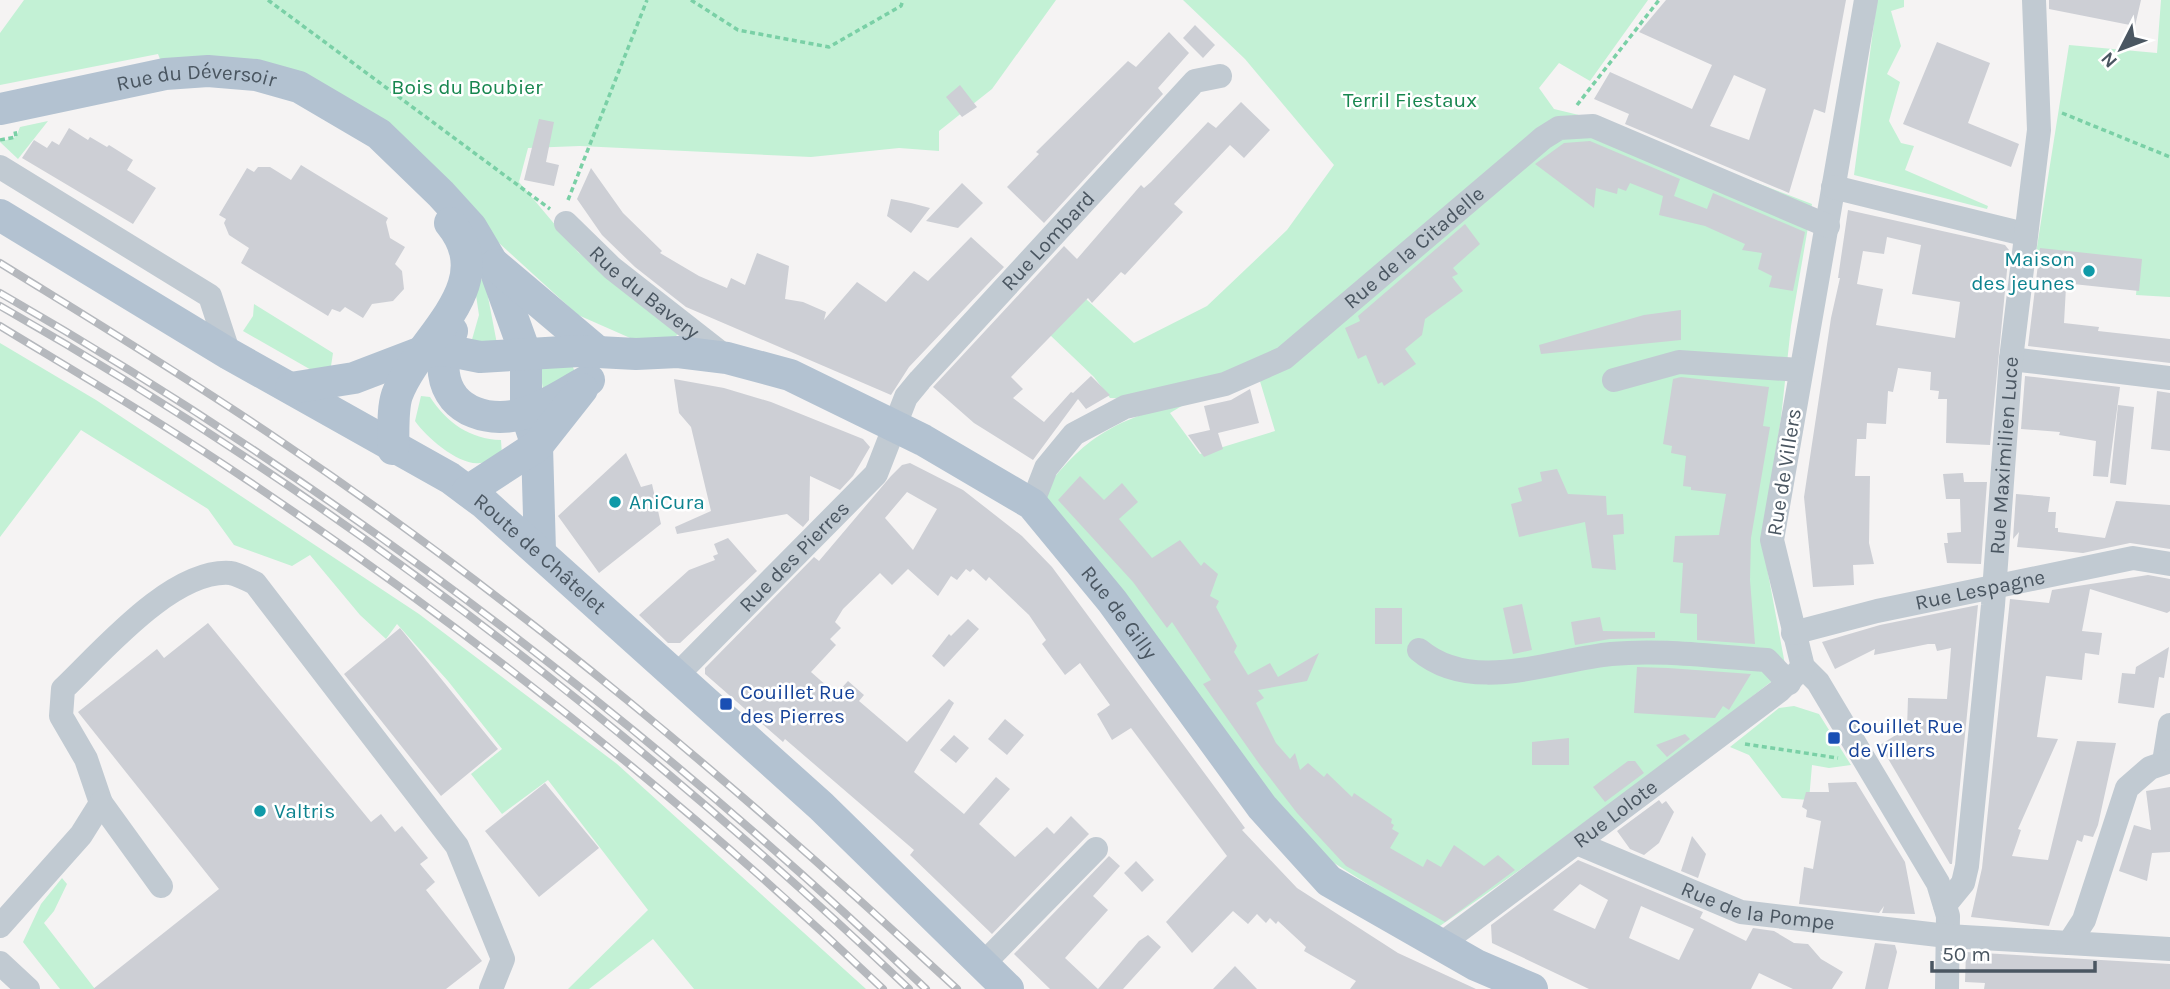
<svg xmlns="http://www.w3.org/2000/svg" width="2170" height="989" viewBox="0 0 2170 989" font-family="Karla,sans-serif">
<rect width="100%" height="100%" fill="#f5f3f3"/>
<!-- green -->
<path fill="#c3f1d5" d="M24 0H1056L992 89 939 131V151L899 148 811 157 580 146 528 148 519 182 578 252 678 334 675 337 637 341 578 315 488 233 380 121 162 64 158 54 0 85V33Z
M1183 0H1648L1590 81 1559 63 1539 88 1554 109 1579 115 1812 204 1791 326 1781 418 1762 541 1786 670C1672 760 1556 846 1437 928L1323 856 1254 781 1042 494C1088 430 1122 419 1195 398L1170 413 1200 454 1275 431 1259 378 1231 370 1142 399 1110 398 1094 377 1050 335 1086 299 1134 343 1207 306 1287 230 1334 165 1245 59Z
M1877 0H1904V7L1891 11 1901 46 1887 74 1900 82 1889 121 1901 143 1914 146 1905 170 1988 206 1987 209 1854 175Z
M2161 0H2170V297L2136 295 2139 263 2036 253 2069 45 2157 53Z
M48 121 18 159 0 142 16 137 20 127Z
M478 278 485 281 497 344 471 343 479 315 474 282Z
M254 304 333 353 331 366 313 371 243 331 253 316Z
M0 343 96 400 419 614 617 764 866 989H694L653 939 589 989H568L648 910 548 780 502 814 471 774 502 749 448 681 397 624 386 639 360 615 310 555 292 566 234 545 208 509 81 430 0 537Z
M572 365 575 372 543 390 540 369Z
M421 396 430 397C447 423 470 439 501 440L502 456C495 458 487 463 480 463 459 466 426 437 415 421Z
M1794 706 1819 714 1851 765 1829 768 1812 765 1809 800 1782 798 1749 755 1730 747 1779 708Z
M62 878 67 884 54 911 44 923 95 989H60L23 942 41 904Z"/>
<!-- building -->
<path fill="#cdcfd5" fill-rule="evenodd" d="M1666 0H1846L1825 113 1814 109 1789 193 1625 124 1629 114 1594 99 1610 72 1692 109 1712 65 1639 32ZM1734 75 1766 89 1749 140 1710 126Z
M2049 0H2141L2135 26 2049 9Z
M1195 25 1215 45 1203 58 1183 38Z
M1169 32 1189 53 1158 88 1163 94 1044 223 1007 187 1039 154 1036 152 1128 61 1136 67Z
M1937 42 1990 63 1968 123 2019 144 2011 167 1903 124Z
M960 85 977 107 962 117 946 97Z
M1241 102 1270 130 1244 158 1230 145 1174 204 1183 212 1125 275 1121 272 1092 303 1088 298 1011 377 1023 389 1013 398 1044 422 1071 392 1073 393 1091 376 1110 395 1086 409 1078 399 1033 460 974 423 933 387 1064 246 1077 259 1141 185 1144 188 1151 182 1208 122 1216 128Z
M539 119 554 122 546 162 559 165 554 186 524 180Z
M69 128 88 140 90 137 107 147 109 145 133 160 127 170 156 188 133 224 22 158 34 140 47 148 52 141 59 145Z
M1590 141 1680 179 1674 196 1707 209 1713 193 1805 232 1793 291 1769 287 1772 276 1758 269 1762 253 1742 250 1745 244 1705 226 1659 215 1663 196 1630 183 1626 191 1618 188 1617 194 1596 188 1594 208 1535 164 1564 143Z
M301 165 388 218 386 222 390 238 405 247 395 264 402 271 404 289 393 301 372 304 363 318 345 307 340 312 332 309 328 316 241 263 249 248 229 235 224 223 226 219 219 215 247 168 254 172 258 167H270L291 180Z
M591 168 623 213 662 251 660 253 699 276 727 288 731 278 745 285 757 253 789 266 785 299 803 302 826 312 824 320 857 282 886 302 914 271 928 281 971 237 1004 267 909 367 891 395 686 307 635 267 602 235 577 199Z
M962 183 983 203 958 228 926 221Z
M891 199 911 203 930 208 911 233 887 216Z
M1848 210 2005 245 2009 250 1990 445 1946 443 1947 399H1938L1939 391 1930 390 1931 372 1898 368 1893 392 1888 391 1886 424 1867 423 1866 439H1857L1855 476H1870L1869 543 1874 564 1853 565 1854 585 1813 587 1804 497 1831 318 1840 278H1838ZM1887 237 1921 245 1912 294 1960 302 1955 338 1876 325 1883 289 1857 284 1863 251 1884 254Z
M1465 224 1480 244 1453 268 1458 274 1452 277 1463 291 1425 319 1422 335 1405 349 1416 364 1384 386 1382 382 1378 384 1366 355 1358 359 1345 328 1360 321 1358 316Z
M2040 248 2142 259 2139 291 2073 284V288L2066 287 2064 323 2099 327 2098 331 2170 339V363L2028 346Z
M1681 310V340L1541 354 1539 345 1644 315Z
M2025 376 2120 387 2108 477 2093 476 2096 441 2059 435 2060 432 2021 429Z
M1681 377 1769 387 1763 426 1770 427 1751 538 1750 580 1755 644 1697 640V614L1680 613 1683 563 1673 562 1675 536 1719 535 1726 494 1691 490V487L1683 486 1686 456 1671 453 1672 446 1663 444 1673 379Z
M674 379 724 388 771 402 863 439 870 447 853 476 840 490 810 476 809 520 803 527 787 514 677 534 675 527 711 511 691 427 679 413Z
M1250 389 1259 423 1218 433 1223 449 1204 457 1188 435 1210 430 1204 406 1231 400Z
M2157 391 2170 393V451L2151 449Z
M2118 405 2134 407 2126 485 2110 483Z
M626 453 641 487 652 484 661 524 599 573 558 516Z
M910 463 963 490 1022 536 1052 567 1245 828 1242 830 1297 888 1398 953 1476 989H1350L1356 981 1304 951 1306 947 1278 921 1276 924 1270 918 1266 923 1257 914 1248 924 1233 911 1192 953 1166 922 1227 856 1131 728 1112 740 1097 714 1110 705 1080 663 1065 675 1042 644 1046 640 1029 615 989 577 986 581 973 569 970 572 966 569 957 580 951 576 938 596 908 569 892 585 880 573 843 609 835 622 841 628 830 639 836 645 811 672 836 694 848 681 864 695 859 701 907 742 949 699 954 703 914 772 964 814 996 777 1010 789 979 824 1015 857 1047 827 1054 834 1071 816 1089 834 992 934 910 855 914 850 785 739 783 742 705 674V668L814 557 819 561 891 476 902 465ZM907 492 937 509 913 550 885 518Z
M1557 469 1568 494 1606 496 1607 515 1623 514 1624 534 1613 535 1616 570 1592 568 1585 522 1519 537 1511 504 1522 501 1518 488 1542 481 1540 472Z
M1963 473 1964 482H1987L1981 564 1947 563 1944 543H1948L1947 533 1961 532 1960 499H1946L1943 474Z
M1080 476 1104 500 1122 483 1138 502 1119 519 1152 558 1180 540 1201 566 1204 562 1218 574 1210 596 1219 601 1216 607 1237 646 1234 652 1248 675 1270 663 1278 677 1319 653 1307 681 1258 690 1264 698 1256 703 1276 743 1290 759 1295 753 1300 770 1308 763 1324 777 1327 773 1352 797 1354 793 1392 819 1391 823 1394 825 1392 829 1399 833 1390 848 1423 867 1427 859 1441 867 1454 845 1484 866 1498 855 1515 870 1445 922 1346 866 1297 813 1260 765 1203 684 1211 680 1172 622 1167 628 1133 582 1058 500Z
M2016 494 2050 497 2048 512H2056L2055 528H2058V532L2105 538 2116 501 2170 505V549L2130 543 2083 553 2017 547 2019 532 2013 539Z
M728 538 757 571 680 643H668L639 615 689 570 715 560 713 556 718 554 714 544Z
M2148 575 2170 579V611L2167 613 2090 589 2082 631 2102 633 2099 655 2085 653 2082 680 2046 676 2037 737 2058 739 2018 829 2021 830 2012 856 2048 860 2077 741 2116 743 2098 825 2093 837 2084 835 2082 842 2077 840 2049 926 1971 917 1982 868 2010 599 2049 603 2052 590Z
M1522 604 1532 650 1513 654 1503 608Z
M1978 605 1952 864H1950L1880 745 1907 728 1908 698 1947 699 1951 648 1937 651 1935 644H1928L1874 655 1875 649 1835 669 1822 642 1880 625Z
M1375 608H1402V644H1375Z
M1600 617 1603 631 1655 632V638L1610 639 1575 645 1571 622Z
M968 619 979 629 944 667 932 656 949 634 951 636Z
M208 623 371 822 381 814 395 832 402 826 428 858 420 864 435 882 426 890 482 961 446 989H93L219 889 78 712 157 649 164 658Z
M400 628 498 749 441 796 344 674Z
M2169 647 2164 678 2159 677 2154 708 2118 703 2122 673 2135 674 2136 667Z
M1637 667 1668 668 1751 674 1729 710 1723 706 1715 718 1634 713Z
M1005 719 1024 735 1007 755 988 739Z
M1685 734 1690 739 1667 757 1656 745Z
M954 735 969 748 956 763 940 750Z
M1569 738V765H1532V742Z
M1628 761H1635L1644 773 1605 802 1593 787Z
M1856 782 1905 862 1915 914 1882 913 1884 906 1879 913 1799 904 1804 867 1813 869 1821 821 1806 817 1807 810 1802 807 1806 792H1829L1828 783Z
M545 783 599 848 539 897 485 831Z
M2170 787V852L2152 853 2147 881 2119 871 2134 825 2151 830 2146 791Z
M1659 800 1662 804 1666 801 1674 812 1659 843 1644 855 1630 849 1617 831Z
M1692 836 1706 854 1698 878 1681 871Z
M1109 856 1120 866 1093 896 1108 910 1065 958 1098 989 1139 941 1148 935 1161 947 1123 989H1050L1014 954Z
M1578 860 1703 912 1700 918 1746 941 1753 928 1774 931 1794 943 1808 944 1821 959 1843 972 1832 989H1793L1759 973 1751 989H1589L1492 943 1491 925ZM1580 884 1608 900 1595 929 1553 910ZM1641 906 1694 929 1679 960 1629 938Z
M1136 861 1154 880 1142 892 1124 873Z
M1875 943 1895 945 1897 952 1888 989H1865Z
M1966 952 2170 964V989H1984L1985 983 1965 982Z
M1235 966 1257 989H1213Z"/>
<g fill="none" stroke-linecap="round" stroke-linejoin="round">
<!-- path -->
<path stroke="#7ad0a6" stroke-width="3.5" stroke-dasharray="5 3.5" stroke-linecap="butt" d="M268 0 550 209
M691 0 738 30 829 47 901 6 903 0
M1577 105 1659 0
M2062 113 2170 157
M0 140 16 137 15 131
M568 200 647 0
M1745 744 1838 758"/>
<!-- minor -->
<g stroke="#c1cad2" stroke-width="24">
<path d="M1866 0 1772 540 1803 667 1818 682 1938 883 1948 916 1947 989"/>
<path d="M0 167 210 296 229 354"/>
<path d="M1833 187 2024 234"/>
<path id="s1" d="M566 223 612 268 727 358"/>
<path d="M2011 359 2170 378"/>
<path d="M1614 380 1679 362 1800 370"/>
<path id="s2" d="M1032 504 1046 468 1074 434 1125 407 1225 384 1284 358 1543 138 1559 128 1593 126 1828 226"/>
<path id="s3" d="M1793 633 1877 611 2133 558 2170 564"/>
<path d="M1419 650C1472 695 1551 660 1611 654 1662 649 1715 657 1767 660L1789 683"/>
<path id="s4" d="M676 676 876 474 906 397 920 380 1195 81 1220 76"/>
<path d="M2164 762 2170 725"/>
<path d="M101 803 86 759 61 716 63 689C102 652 172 569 230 573 238 574 248 580 255 583L457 846 503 959 491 989"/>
<path id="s5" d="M1579 844 1741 912 1947 936 2069 943 2084 920 2127 788 2150 768 2170 761"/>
<path id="s6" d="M1945 905 1963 883 1967 866 1993 605 2011 359 2039 130 2034 0"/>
<path d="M0 926 81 835 101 803 161 886"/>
<path d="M2069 943 2170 949"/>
<path id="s7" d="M1440 945 1779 691 1803 667"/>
<path d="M0 963 28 989"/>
<path d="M983 964 1096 849"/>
</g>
<!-- major -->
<g stroke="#b3c2d1" stroke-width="32">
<path id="s8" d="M0 109 165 74 208 71 256 75 299 87 379 134 441 194 471 227 493 264 526 355V413L537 446 540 551"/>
<path id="s9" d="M0 215 229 354 450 478 485 504 821 806 1008 989"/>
<path d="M495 265 598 352"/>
<path d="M452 331C447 345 442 359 444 374 449 413 493 424 525 413 547 406 568 391 589 380"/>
<path id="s10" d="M291 388 354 378 422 352 445 350 480 357 579 351 636 354 678 352 727 358 790 375 923 440 1032 504 1112 601 1262 807 1329 881 1476 965 1532 989"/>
<path d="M393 449C394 432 392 410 397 395 418 338 502 287 450 223"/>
<path d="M468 491 537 446 582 389"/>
</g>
<defs>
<path id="rail" d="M0 263C92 320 186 377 276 438 519 601 742 790 957 989
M0 293C336 486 646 722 926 989
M0 306C329 493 635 729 909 989
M0 326C84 377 169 427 250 482 475 634 687 802 883 989"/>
</defs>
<!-- rail casing -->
<use href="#rail" stroke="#b5b8bd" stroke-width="8"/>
<!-- rail -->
<use href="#rail" stroke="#fff" stroke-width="5" stroke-dasharray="16" stroke-linecap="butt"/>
</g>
<!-- markers -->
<g fill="#0f9aa8" stroke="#fff" stroke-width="2.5">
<circle cx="2089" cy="271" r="7"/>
<circle cx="615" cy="502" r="7"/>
<circle cx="260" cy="811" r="7"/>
</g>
<g fill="#1a4fb4" stroke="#fff" stroke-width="2.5">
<rect x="719" y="697" width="14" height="14" rx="3.5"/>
<rect x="1827" y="731" width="14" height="14" rx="3.5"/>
</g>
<g text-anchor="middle" stroke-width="5" stroke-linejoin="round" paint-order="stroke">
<!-- street labels -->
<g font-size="21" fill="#4a5661" stroke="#fff">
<text dy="7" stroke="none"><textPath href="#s8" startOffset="200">Rue du Déversoir</textPath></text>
<text dy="7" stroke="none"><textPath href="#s4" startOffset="578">Rue Lombard</textPath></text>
<text dy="7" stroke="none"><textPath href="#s2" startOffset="478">Rue de la Citadelle</textPath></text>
<text dy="7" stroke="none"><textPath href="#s1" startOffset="105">Rue du Bavery</textPath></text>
<text dy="7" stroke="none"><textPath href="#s6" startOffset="458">Rue Maximilien Luce</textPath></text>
<text transform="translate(1784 472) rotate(-81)" y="7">Rue de Villers</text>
<text dy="7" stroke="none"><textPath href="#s9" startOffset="639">Route de Châtelet</textPath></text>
<text dy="7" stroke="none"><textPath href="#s4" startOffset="168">Rue des Pierres</textPath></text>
<text dy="7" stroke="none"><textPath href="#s3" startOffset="192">Rue Lespagne</textPath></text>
<text dy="7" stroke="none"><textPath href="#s10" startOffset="922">Rue de Gilly</textPath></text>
<text dy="7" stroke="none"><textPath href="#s7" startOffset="219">Rue Lolote</textPath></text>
<text dy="7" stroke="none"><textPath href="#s5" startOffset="191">Rue de la Pompe</textPath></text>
</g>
<!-- park labels -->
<g font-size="21" fill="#17864f" stroke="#fff">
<text x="467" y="94">Bois du Boubier</text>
<text x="1410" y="107">Terril Fiestaux</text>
</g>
<!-- culture labels -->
<g font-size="21" fill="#0d838f" stroke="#fff" text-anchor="start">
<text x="2075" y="266" text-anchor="end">Maison<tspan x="2075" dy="24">des jeunes</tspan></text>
<text x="629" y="509">AniCura</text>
<text x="274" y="818">Valtris</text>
</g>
<!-- transit labels -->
<g font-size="21" fill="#164399" stroke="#fff" text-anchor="start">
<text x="740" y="699">Couillet Rue<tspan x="740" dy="24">des Pierres</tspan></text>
<text x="1848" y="733">Couillet Rue<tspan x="1848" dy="24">de Villers</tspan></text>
</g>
</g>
<!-- north arrow -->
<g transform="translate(2121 49) rotate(228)" stroke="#ffffff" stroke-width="5" paint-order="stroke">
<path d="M0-5L12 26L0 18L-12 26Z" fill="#4a5661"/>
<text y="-10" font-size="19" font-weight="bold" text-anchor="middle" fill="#4a5661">N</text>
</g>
<!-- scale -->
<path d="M1932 961v10h163v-10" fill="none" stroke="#4a5661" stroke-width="3.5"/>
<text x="1942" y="961" font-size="21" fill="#4a5661" stroke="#ffffff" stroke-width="5" paint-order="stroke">50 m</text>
</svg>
